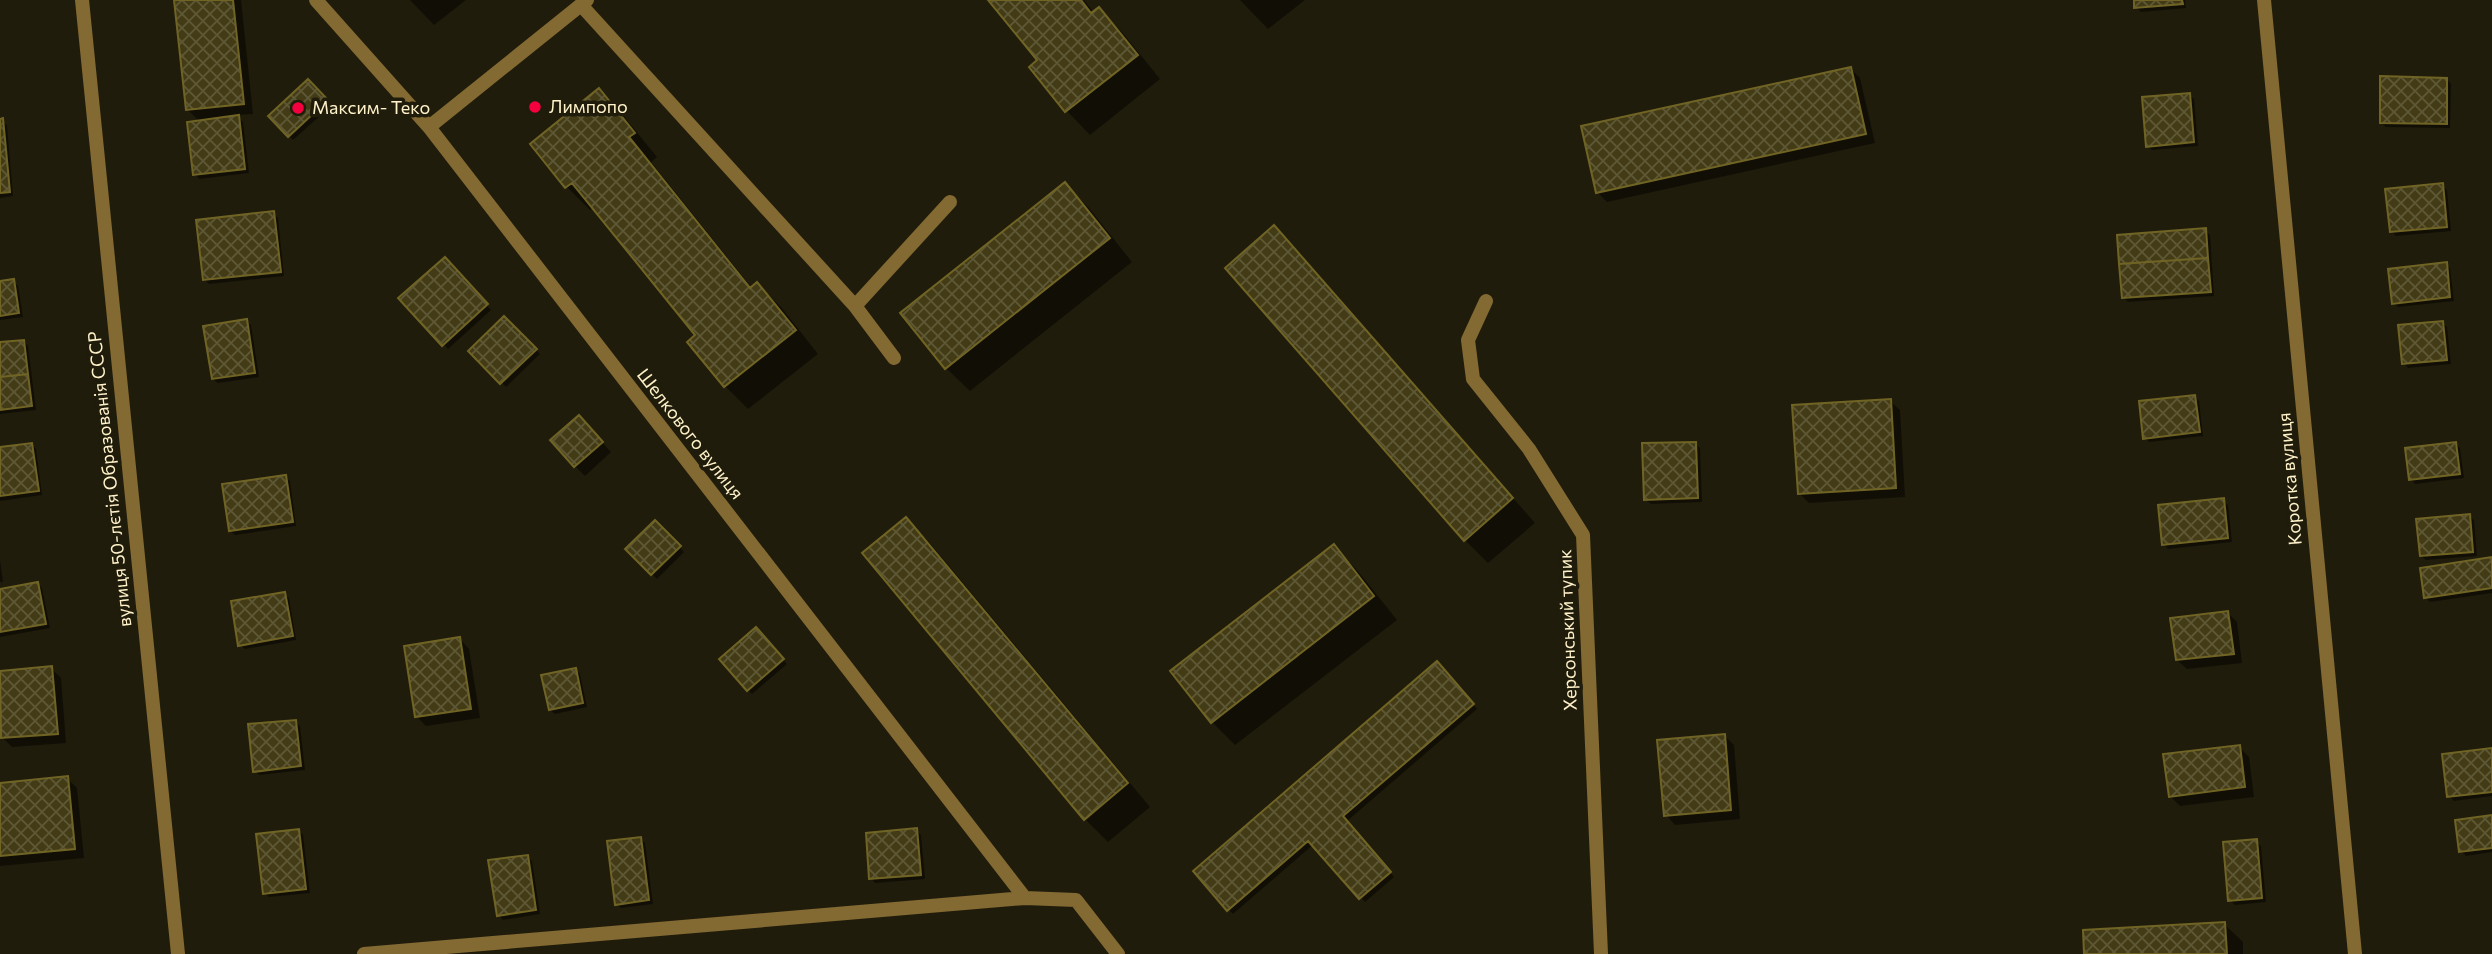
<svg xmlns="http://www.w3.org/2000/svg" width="2492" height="954" viewBox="0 0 2492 954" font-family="Commissioner,sans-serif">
<defs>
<pattern id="building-cross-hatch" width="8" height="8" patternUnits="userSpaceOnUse" patternTransform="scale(1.75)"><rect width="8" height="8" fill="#423b15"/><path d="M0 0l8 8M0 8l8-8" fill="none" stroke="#5e5836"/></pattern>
</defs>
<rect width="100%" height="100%" fill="#201c0b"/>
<!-- shadow -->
<path fill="#0007" d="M176 0H241L253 114 236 115 243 122 249 173 199 179 195 174 200 122 187 109Z
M410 0H466L434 25Z
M990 0H1084L1094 13 1099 9 1122 32 1160 79 1090 135 1067 111 1031 67 1039 61Z
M1240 0H1305L1268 29Z
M2135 0H2185L2186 8 2141 12 2136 7Z
M1850 68 1860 78 1875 143 1607 202 1597 192Z
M2447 79 2451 84 2450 128 2386 127 2381 123Z
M308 82 331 106 293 140 271 116Z
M599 90 622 114 657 157 651 162 752 288 757 284 781 307 818 354 748 409 725 386 697 336 594 207 590 210 566 186Z
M2189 95 2194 99 2198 146 2152 150 2148 146Z
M0 120 7 125 13 196 0 198Z
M1065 184 1089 208 1132 262 970 391 946 368Z
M2442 185 2447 190 2451 231 2396 236 2391 231Z
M273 213 278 218 284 276 209 284 205 280Z
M1274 228 1297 251 1535 523 1488 563 1465 540Z
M2205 230 2210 235 2214 296 2128 302 2123 297Z
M445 259 491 310 448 349 401 298Z
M2446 264 2450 268 2454 301 2398 307 2393 303Z
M13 281 18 286 23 317 0 320V283Z
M504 318 540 354 506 387 470 351Z
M246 321 251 325 259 377 218 383 213 379Z
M2443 323 2447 327 2451 364 2408 368 2404 363Z
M24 341 28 346 36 410 0 414V344Z
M2194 396 2199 401 2203 436 2149 442 2145 438Z
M1890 401 1900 410 1905 497 1809 503 1799 493Z
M588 427 611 452 585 476 575 466Z
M1695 443 1700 448 1702 502 1651 504 1646 500Z
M2455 443 2460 448 2464 478 2415 484 2411 479Z
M32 445 36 449 42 495 0 501V449Z
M285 476 290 481 296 526 235 535 230 531Z
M2223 500 2228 505 2232 542 2168 549 2164 544Z
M2469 516 2474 520 2477 556 2426 560 2421 556Z
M906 519 929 542 1150 807 1108 842 1085 819Z
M655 522 684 552 657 579 628 549Z
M1334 547 1357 570 1397 620 1235 745 1212 722Z
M2492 559V593L2430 602 2425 597Z
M0 560 3 582H0Z
M37 583 42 588 50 628 0 637V591Z
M284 594 289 598 296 640 245 649 240 645Z
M2228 613 2237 622 2242 663 2187 669 2177 660Z
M756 629 787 664 752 694 748 690Z
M460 639 469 649 480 718 426 726 416 716Z
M51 668 61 678 66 743 12 747 2 737 0 673Z
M1442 668 1477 709 1346 822 1394 877 1365 902 1314 844 1233 914 1229 910Z
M576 670 580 674 587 707 555 714 550 710Z
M295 721 300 726 305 770 259 775 255 771Z
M1724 735 1734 745 1740 819 1675 825 1666 815Z
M2239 747 2249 757 2254 797 2180 806 2170 796Z
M2492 750V796L2454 801 2449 796Z
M67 778 77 788 84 858 0 866V785Z
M2492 817V852L2466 856 2461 851Z
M916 830 921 835 925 879 875 883 871 878Z
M299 831 303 835 310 893 269 897 264 893Z
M641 839 645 843 653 904 621 908 616 904Z
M2256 841 2261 846 2266 902 2235 905 2230 900Z
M527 856 532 861 540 914 503 920 498 915Z
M2224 924 2243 942V954H2086Z"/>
<!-- building -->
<path fill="url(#building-cross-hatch)" stroke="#706425" stroke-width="2" d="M174 0H233L244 104 186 110Z
M988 0H1081L1091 13 1099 7 1138 55 1065 112 1029 67 1037 60Z
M2134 0H2182L2183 4 2134 8Z
M1851 67 1866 134 1596 193 1581 126Z
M2380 76 2447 78V124L2380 123Z
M308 79 328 100 288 137 268 116Z
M599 88 635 133 629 137 750 288 757 282 796 330 724 387 687 342 695 335 572 183 565 188 530 144Z
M2190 93 2194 142 2146 147 2142 97Z
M239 115 245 169 193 175 187 122Z
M3 118 10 192 0 193V119Z
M1065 182 1110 238 945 369 900 313Z
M2443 183 2447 227 2390 232 2385 189Z
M274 211 281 272 203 280 196 220Z
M1274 225 1513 498 1464 541 1225 268Z
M2206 228 2208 258 2119 264 2117 235Z
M445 257 488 304 442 346 398 298Z
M2208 258 2211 292 2122 298 2119 264Z
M2447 262 2450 297 2392 304 2388 269Z
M14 279 19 313 0 316V281Z
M504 316 537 349 500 384 468 351Z
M247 319 255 373 212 379 203 326Z
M2443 321 2447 360 2402 364 2398 325Z
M24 340 28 374 0 377V342Z
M28 374 32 406 0 410V377Z
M2195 395 2200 432 2143 439 2139 401Z
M1891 399 1896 488 1798 494 1792 405Z
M579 415 603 442 574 467 550 440Z
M1696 442 1698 498 1644 500 1642 443Z
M2456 442 2460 474 2409 480 2405 448Z
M32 443 39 491 0 496V447Z
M286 475 293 522 229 531 222 484Z
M2224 498 2228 538 2162 545 2158 505Z
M2470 514 2473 552 2420 556 2416 519Z
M906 517 1128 783 1084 820 862 553Z
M655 520 681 546 651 575 625 549Z
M1334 544 1374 596 1211 723 1170 671Z
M2492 557V588L2424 598 2420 568Z
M38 582 46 624 0 632V589Z
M285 592 293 636 238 646 231 601Z
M2228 611 2234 654 2176 660 2170 618Z
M756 627 784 659 747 691 719 659Z
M460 637 471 709 415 717 404 646Z
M1437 661 1474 704 1343 816 1391 872 1359 899 1308 841 1227 911 1193 871Z
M52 666 58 734 1 738 0 671Z
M576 668 583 703 549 710 541 675Z
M296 720 301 766 253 772 248 724Z
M1725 734 1731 810 1664 816 1657 740Z
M2240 745 2245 787 2169 797 2163 754Z
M2492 748V792L2447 797 2442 754Z
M68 776 75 849 0 856V783Z
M2492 815V848L2459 852 2455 820Z
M917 828 921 875 869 879 866 833Z
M299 829 306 889 263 894 256 834Z
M641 837 649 900 615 905 607 841Z
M2257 839 2262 898 2228 901 2223 842Z
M528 855 536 910 497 916 488 860Z
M2225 922 2227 954H2084L2083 930Z"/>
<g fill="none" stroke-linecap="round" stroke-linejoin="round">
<!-- service -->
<path stroke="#836932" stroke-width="14" d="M581 5 855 306 894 358
M855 306 950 202"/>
<!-- minor -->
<path stroke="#836932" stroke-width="14" d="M316 0 429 127 1025 898 1076 900 1118 954
M2264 0 2355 954
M429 127 587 0
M1486 301 1468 340 1473 379 1529 449 1583 535 1601 954
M364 954 1025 898"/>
<!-- tertiary -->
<path stroke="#836932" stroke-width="14" d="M82 0 178 954"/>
</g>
<!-- markers -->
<g fill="#f5003f" stroke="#201c0b" stroke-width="2.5">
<circle cx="535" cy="107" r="7"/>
<circle cx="298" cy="108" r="7"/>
</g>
<g text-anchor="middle" stroke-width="7" stroke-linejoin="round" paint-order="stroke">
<!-- poi labels -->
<g font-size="18" fill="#fff2ca" stroke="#201c0b" text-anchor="start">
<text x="549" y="113">Лимпопо</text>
<text x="312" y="114">Максим- Теко</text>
</g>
<!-- street labels -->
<g font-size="18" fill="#fff2ca" stroke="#201c0b">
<text transform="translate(690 434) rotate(52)" y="6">Шелкового вулиця</text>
<text transform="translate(110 479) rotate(-96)" y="6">вулиця 50-лєтія Образованія СССР</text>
<text transform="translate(2290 479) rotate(-95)" y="6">Коротка вулиця</text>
<text transform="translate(1568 630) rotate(-92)" y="6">Херсонський тупик</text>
</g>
</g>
</svg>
